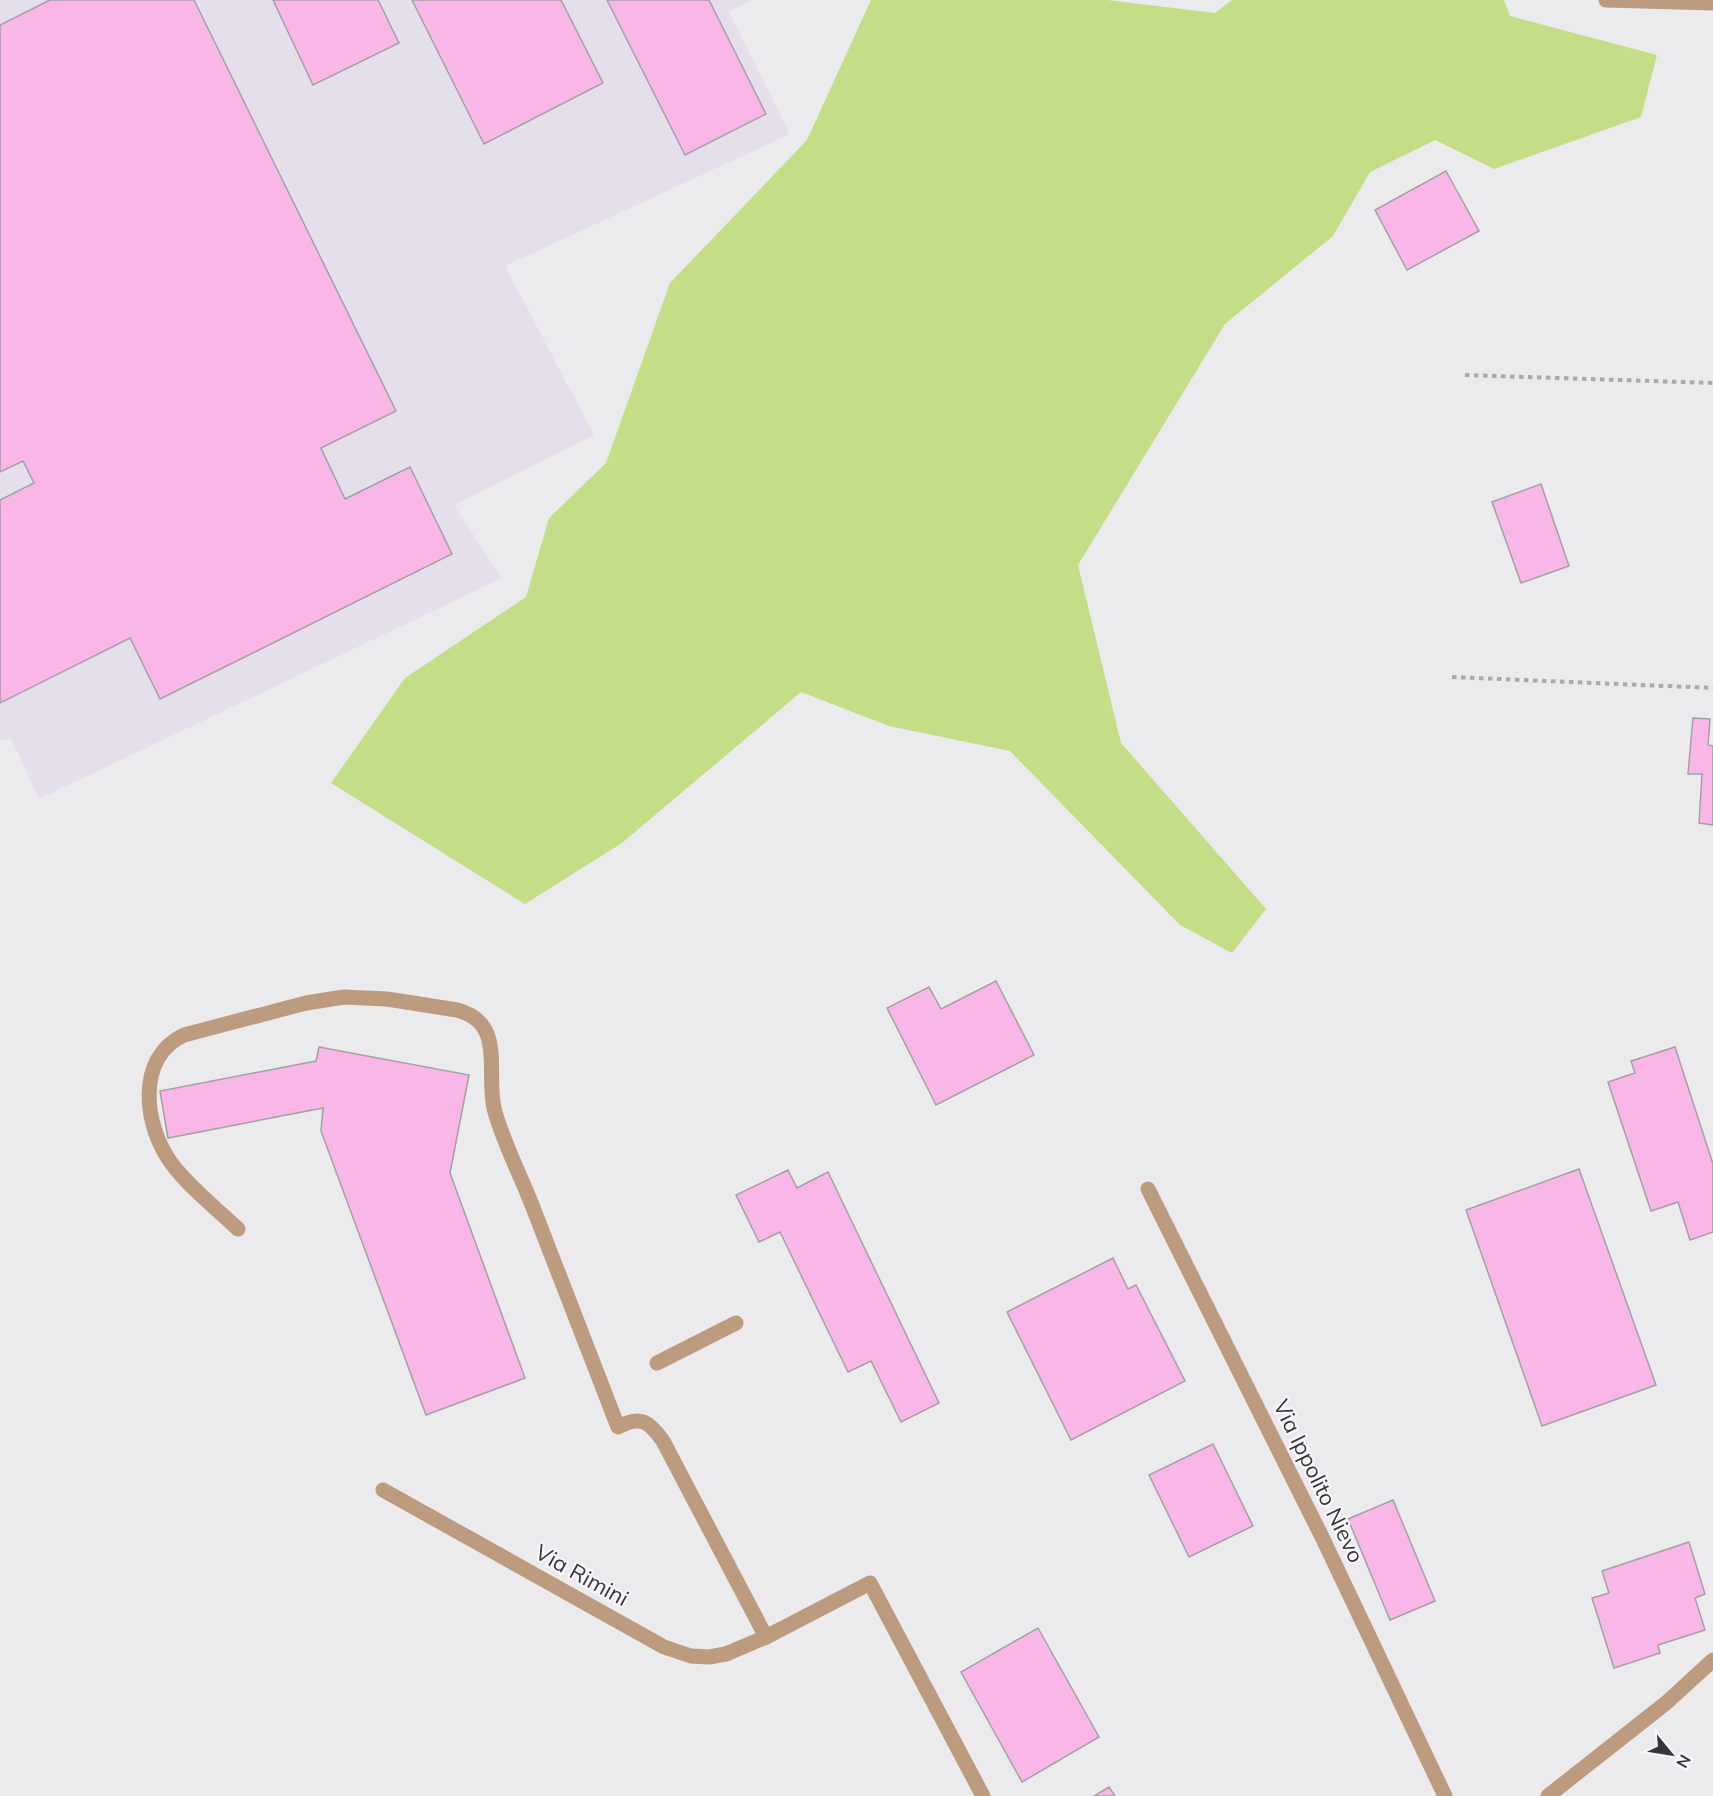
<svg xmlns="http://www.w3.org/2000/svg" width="1713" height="1796" viewBox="0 0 1713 1796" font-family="Mulish,sans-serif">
<rect width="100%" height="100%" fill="#ebeaed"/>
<!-- built -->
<path fill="#e4dfea" d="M0 0H751L729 12 790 134 505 266 594 435 454 505 502 578 39 799 11 738 0 741Z"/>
<!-- green -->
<path fill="#c4dd87" d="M871 0H1107L1215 13 1232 0H1504L1510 16 1657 55 1641 117 1494 169 1435 140 1370 172 1333 236 1225 324 1078 565 1121 743 1266 909 1232 953 1180 925 1010 751 889 726 801 692 622 843 525 904 331 783 405 678 526 597 549 518 606 463 670 283 807 140Z"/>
<!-- building -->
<path fill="#f9b7e8" stroke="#a3a0a2" stroke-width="1.5" d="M50 0H194L396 411 321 448 345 499 410 467 452 554 160 699 130 638 0 703V500L34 483 23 461 0 472V25Z
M273 0H378L399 43 313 85Z
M412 0H561L603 83 484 144Z
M607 0H709L766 114 685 155Z
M1446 171 1479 231 1407 270 1375 210Z
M1541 484 1569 566 1521 583 1492 502Z
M1693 718 1710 719 1708 745 1713 746V825L1699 823 1702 774H1688Z
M996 981 1034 1055 936 1105 887 1008 929 987 941 1009Z
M319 1047 469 1075 450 1173 525 1378 426 1415 321 1131 323 1108 168 1138 160 1091 316 1061Z
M1675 1047 1713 1164V1232L1690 1240 1678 1202 1651 1211 1608 1082 1635 1073 1631 1061Z
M1579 1169 1656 1385 1542 1426 1466 1210Z
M788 1170 797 1188 828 1172 939 1403 901 1422 871 1361 848 1372 780 1232 759 1242 736 1195Z
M1113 1258 1128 1289 1136 1285 1185 1381 1071 1440 1007 1312Z
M1213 1444 1253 1526 1189 1557 1149 1475Z
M1393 1500 1435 1601 1390 1620 1348 1519Z
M1689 1542 1705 1594 1695 1598 1705 1630 1658 1645 1660 1653 1614 1668 1592 1598 1609 1593 1602 1571Z
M1038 1628 1099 1737 1022 1782 961 1672Z
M1109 1787 1115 1796H1094Z"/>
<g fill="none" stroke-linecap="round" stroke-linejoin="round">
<!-- path -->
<path stroke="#aaaaac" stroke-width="4" stroke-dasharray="4.5 4.5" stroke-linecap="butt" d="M1465 375 1713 383
M1452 677 1713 688"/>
<!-- service -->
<path stroke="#bc9b7f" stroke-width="15" d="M238 1229C216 1208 190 1188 172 1164 144 1127 135 1058 184 1035L306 1003 344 997 387 999 457 1010C508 1023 484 1076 495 1112 504 1144 520 1174 532 1205 561 1279 589 1354 618 1427 640 1415 649 1421 663 1441L766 1637
M657 1363 736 1323"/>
<!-- minor -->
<path stroke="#bc9b7f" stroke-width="15" d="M1606 0 1713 3
M1148 1189 1323 1539 1445 1796
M383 1490 664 1647 691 1656 709 1657 726 1654 766 1637 870 1583 983 1796
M1548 1796 1666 1703 1713 1660"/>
</g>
<g text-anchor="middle" stroke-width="4.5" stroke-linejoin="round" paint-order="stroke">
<!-- street labels -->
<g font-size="22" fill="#363637" stroke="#f9f7fb">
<text transform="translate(1319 1481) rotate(64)" y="8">Via Ippolito Nievo</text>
<text transform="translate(582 1575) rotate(29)" y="8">Via Rimini</text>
</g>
</g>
<!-- north arrow -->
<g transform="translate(1671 1754) rotate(120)" stroke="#f9f7fb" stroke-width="4.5" paint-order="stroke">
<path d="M0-4.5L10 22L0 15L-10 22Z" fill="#363637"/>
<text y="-9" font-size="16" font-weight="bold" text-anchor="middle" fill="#363637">N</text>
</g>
</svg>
